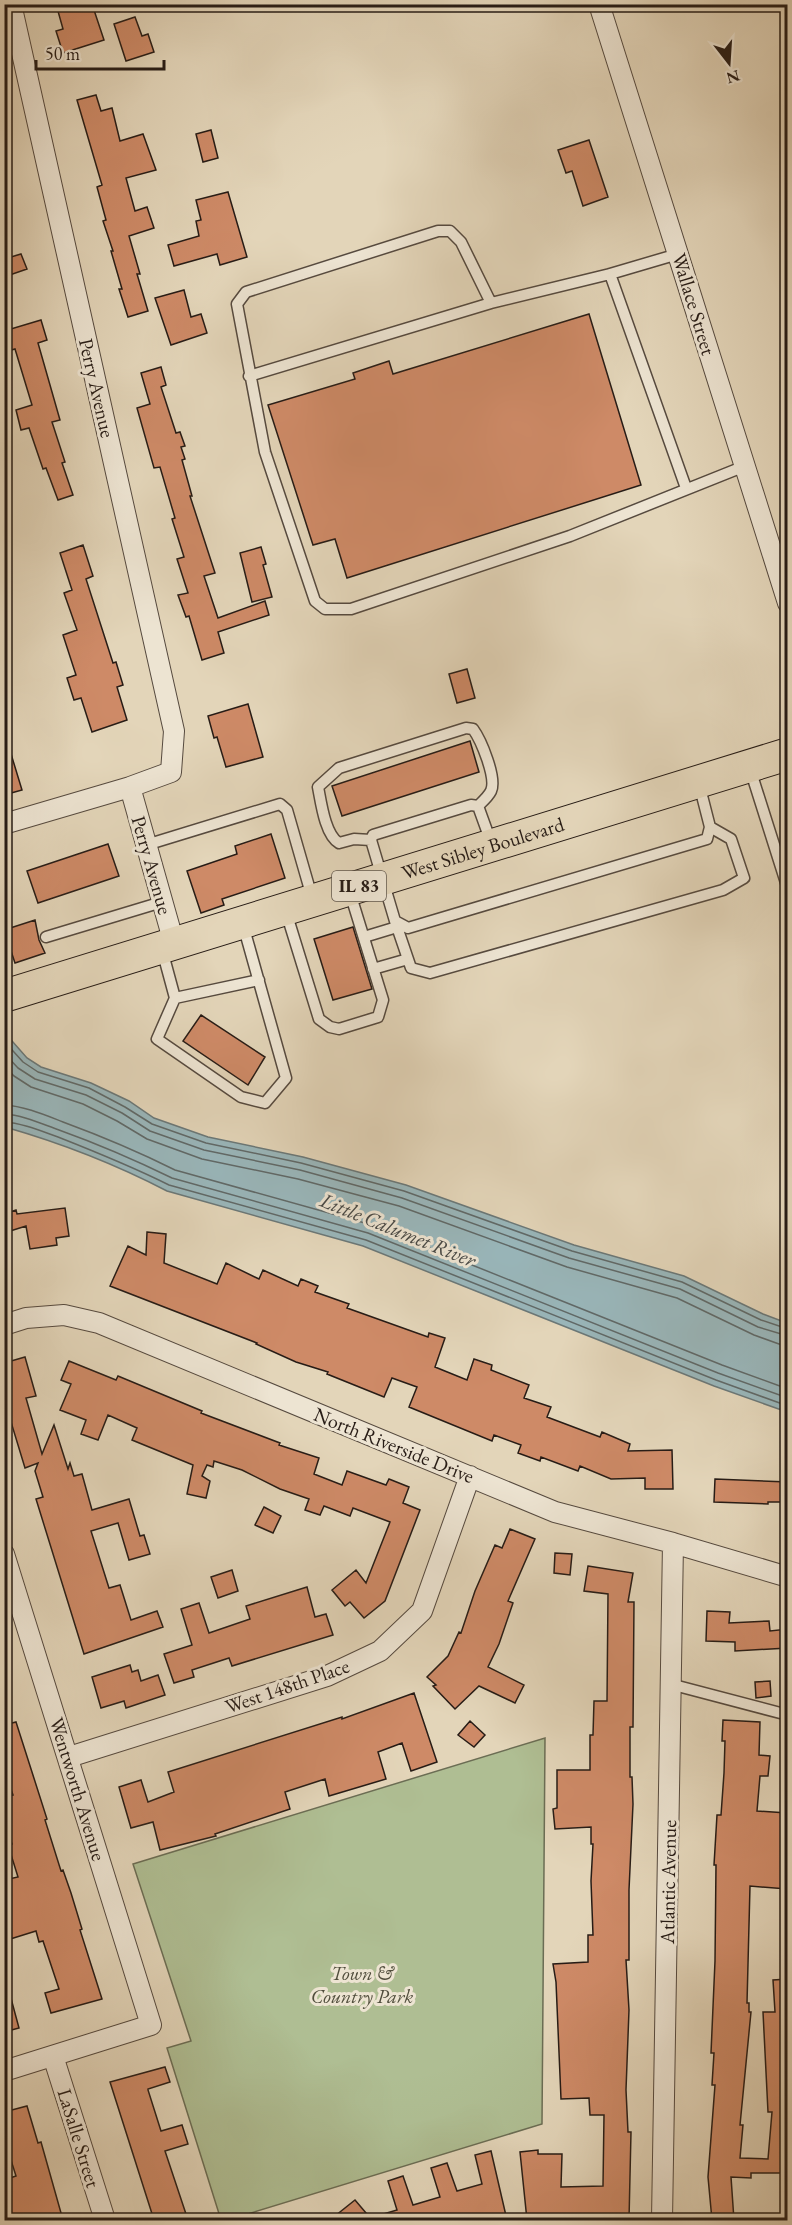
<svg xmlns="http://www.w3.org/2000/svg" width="792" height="2225" viewBox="0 0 792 2225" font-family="'EB Garamond',serif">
<rect width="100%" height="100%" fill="#e3d5b9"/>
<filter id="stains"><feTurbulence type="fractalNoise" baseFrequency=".00333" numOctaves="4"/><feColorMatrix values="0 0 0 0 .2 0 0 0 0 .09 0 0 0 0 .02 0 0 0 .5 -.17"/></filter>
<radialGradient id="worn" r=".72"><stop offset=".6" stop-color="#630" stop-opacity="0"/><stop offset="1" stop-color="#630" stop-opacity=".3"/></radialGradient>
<!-- green -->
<path fill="#afbe93" stroke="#6b6d54" stroke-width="1.5" d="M545 1738 542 2124 228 2220H221L167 2048 191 2041 133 1864Z"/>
<!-- water -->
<path fill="#99b6ba" stroke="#6b7878" stroke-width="1.5" d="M5 1033 27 1058 41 1067 91 1083 129 1101 154 1118 208 1137 303 1157 406 1185 574 1245 684 1276 763 1314 787 1323V1412L714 1386 363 1246 167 1191C115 1164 61 1143 5 1127Z"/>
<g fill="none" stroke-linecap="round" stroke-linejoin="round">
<!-- shore -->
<path stroke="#606968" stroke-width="1.5" d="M4 1041 23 1062 38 1072 89 1088 125 1107 152 1124 206 1143 301 1163 404 1191 572 1251 682 1282 761 1320 788 1329
M4 1053 18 1068 35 1079 86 1095 122 1113 150 1131 204 1150 300 1170 402 1198 569 1258 680 1289 758 1327 788 1336
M4 1066 14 1076 31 1087 83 1104 117 1121 147 1139 202 1159 298 1179 399 1206 567 1267 677 1298 754 1335 779 1344 788 1345
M4 1105C24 1106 45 1115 63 1122 101 1136 139 1152 175 1170L372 1225 722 1365 788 1389
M4 1114C23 1115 42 1124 59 1130 98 1144 135 1160 172 1178L368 1233 718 1373 788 1398
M4 1122C22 1123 41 1131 58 1137 96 1152 133 1167 169 1185L366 1240 716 1380 788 1406"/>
</g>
<!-- building -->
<path fill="#ce8a67" stroke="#271c16" stroke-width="1.5" d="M56 4H92L104 40 63 53 56 31 63 29Z
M135 17 142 36 148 34 154 52 126 61 114 24Z
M96 95 101 111 112 108 120 141 143 134 156 170 126 178 135 211 147 207 154 228 129 236 140 274H137L148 311 128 317 119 289H122L111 251H113L103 221 106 220 97 187 102 185 77 100Z
M211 130 218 158 203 162 196 134Z
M589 140 608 197 583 206 572 171 566 173 558 150Z
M228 192 247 257 220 265 217 254 174 266 168 245 199 236 196 221 201 220 196 200Z
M21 254 27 269 4 277V259Z
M184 290 191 317 201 314 207 333 171 345 155 298Z
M589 314 641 485 347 578 335 539 313 545 268 405 355 379 353 373 389 361 393 374Z
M41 320 47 340 38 343 60 420 52 422 65 462 62 463 73 495 58 500 46 468 43 469 29 428 21 430 16 410 32 405 15 349 4 352V331Z
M161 367 166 385 161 387 176 433 180 432 185 446 181 447 185 459 182 460 192 496H190L215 573 204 576 218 618 265 601 269 615 218 632 224 653 202 660 189 616 186 617 178 595 188 593 177 559 184 557 172 519 175 518 160 467 154 468 137 408 150 404 141 373Z
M83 545 93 576 86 579 113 663 116 662 123 685 117 687 127 720 92 732 81 698 74 700 67 678 76 675 63 635 77 630 64 593 72 590 60 553Z
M261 547 266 564 263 565 272 597 252 602 240 553Z
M467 669 475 698 457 703 449 674Z
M248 704 263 757 226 767 217 737 214 738 208 716Z
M470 741 479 772 342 816 332 786Z
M8 744 22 790 4 795V745Z
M271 834 285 878 222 899 224 905 201 913 187 871 237 854 235 846Z
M108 844 119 876 38 903 27 871Z
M35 920 39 940 45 953 15 963 4 930Z
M353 927 372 989 333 1000 314 939Z
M201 1015 265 1057 248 1085 183 1041Z
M65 1208 69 1236 56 1238 57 1245 30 1249 26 1226 4 1233V1214L16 1210 17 1214Z
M147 1232 166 1234 164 1263 217 1284 226 1263 259 1279 263 1270 298 1286 301 1279 318 1286 315 1292 349 1304 347 1308 428 1337 429 1333 445 1338 435 1367 467 1380 474 1359 492 1365 491 1370 529 1385 524 1398 551 1407 547 1417 600 1437 602 1432 630 1444 628 1451 672 1450 673 1489H645V1478L611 1479 580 1466 578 1471 541 1457 540 1461 518 1453 521 1445 494 1435 492 1441 409 1407 417 1387 392 1378 384 1397 327 1374 328 1372 296 1362 256 1344 257 1343 110 1286 128 1246 146 1255Z
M25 1357 36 1396 26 1398 42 1454 54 1425 68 1469 70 1463 74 1476 82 1474 92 1510 129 1499 140 1536 144 1535 150 1554 129 1560 118 1523 91 1531 109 1588 120 1585 131 1620 157 1611 163 1627 84 1654 36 1499 43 1497 35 1471 38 1463 25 1468 4 1399V1363Z
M69 1361 116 1380 118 1376 202 1411 201 1413 280 1443 279 1445 319 1458 314 1474 342 1485 347 1471 386 1485 389 1479 409 1487 403 1503 420 1510 385 1601 364 1618 350 1602 345 1606 332 1590 356 1570 366 1583 390 1522 353 1508 350 1516 324 1506 320 1515 305 1510 309 1499 280 1489 242 1470 214 1461 213 1467 207 1465 202 1476 210 1481 206 1498 187 1494 193 1465 132 1440 137 1428 108 1415 98 1440 81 1434 86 1420 60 1410 71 1384 61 1380Z
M715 1479 788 1482V1502H768V1504L714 1502Z
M264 1507 281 1516 273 1533 255 1525Z
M510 1529 535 1539 508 1601 513 1603 499 1644 488 1667 524 1685 515 1703 479 1686 455 1709 433 1686 436 1685 427 1677 448 1656 459 1632 461 1633 475 1591 495 1545 502 1548Z
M555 1553 572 1554 570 1575 554 1573Z
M588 1566 633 1573 628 1602H634L633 1727H630V1777H632L633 1804 629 1890V1960H626L629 2010 626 2090 628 2132H631L629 2220H527L520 2152 538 2150V2154H562L561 2187 603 2186 604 2115H590L589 2098 561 2099 556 1982 553 1964 588 1962V1935H593L591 1881 593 1844H591V1827L555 1829 553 1809 557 1808V1770H590V1735H593L594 1701H607L608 1594 584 1591Z
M232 1570 238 1591 218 1598 211 1577Z
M307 1587 315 1617 326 1614 333 1635 232 1666 229 1658 192 1670 194 1677 174 1683 164 1654 192 1645 181 1609 199 1603 209 1633 250 1619 246 1606Z
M707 1611 730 1612 729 1623 769 1621 770 1631 788 1629V1648L735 1651V1642L706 1641Z
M130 1665 132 1672 138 1670 141 1681 158 1675 165 1695 126 1708 124 1701 101 1708 92 1677Z
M770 1681 771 1696 756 1698 755 1682Z
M414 1693 437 1762 411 1771 402 1743 378 1752 386 1779 329 1796 325 1779 285 1792 290 1809 215 1834 216 1836 160 1850 153 1822 131 1828 119 1787 141 1780 148 1802 174 1792 168 1772 342 1717V1719Z
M723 1720 760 1722 759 1755 770 1756 768 1776H760L757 1811 787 1813 784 1845H787L785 1875H788L787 1889 750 1886 747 2003H749V2012H751L740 2125H743L740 2158 768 2159 772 2112H768L763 2012H775L773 1980 788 1979V2173H751V2178L731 2177 734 2220H712L708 2177 715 2085H712L714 2053H711L715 1961 716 1865H714L717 1815H721L724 1773 725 1741H722Z
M470 1721 485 1735 474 1747 458 1735Z
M16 1722 47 1819 45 1820 61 1871 63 1870 71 1893 82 1929 80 1930 102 1999 51 2013 45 1993 59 1989 43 1941 39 1942 36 1931 4 1941V1880L18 1877 8 1845 12 1844 4 1822V1798L13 1795 4 1770V1725Z
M9 1991 19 2028 4 2032V1992Z
M165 2067 170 2082 148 2089V2090L161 2131 182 2125 188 2144 165 2151 188 2220H154L110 2082Z
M27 2106 38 2143 41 2142 63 2220H4V2180L16 2176 4 2138V2112Z
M491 2151 507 2220H373V2217L397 2210 388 2181 403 2176 413 2205 440 2197 431 2168 447 2163 457 2191 482 2184 475 2155Z
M355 2200 372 2220H330Z"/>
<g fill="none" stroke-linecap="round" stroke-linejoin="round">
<defs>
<path id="service" d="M678 254 610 274 491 303 461 242 450 231H438L246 292 237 304 265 452 315 601 325 609H351L570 536 745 466
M610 274 686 488
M249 376 491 303
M750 769 788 889
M371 840 395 921 408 928 707 839 710 827 699 784
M371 840 354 839 339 843C325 835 321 802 318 787L339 768 466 728 473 729C481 740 497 778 491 791 488 797 482 802 478 806
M371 840 373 835 471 805 478 806 491 842
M146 845 280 804 287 810 312 897
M286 912 319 1019 330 1027 339 1029 378 1017 383 1000 350 893
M395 921 411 968 430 973 723 890 744 878 731 839 710 827
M46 937 162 902
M364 937 397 927
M162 950 175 998 157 1039 241 1097 265 1103 286 1078 243 925
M373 969 408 959
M175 998 259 980
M670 1684 788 1715"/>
<path id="minor" d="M599 4 788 603
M130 787 174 943
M4 824 130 787 171 772 174 731 11 4
M4 1325 26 1318 64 1315 99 1323 555 1512 673 1543 788 1577
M4 1554 151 2025 4 2071
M69 1757 327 1676 380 1651 422 1611 470 1476
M53 2056 105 2220
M662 2220 673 1543"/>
<g id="primary">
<path id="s1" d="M4 996 788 754"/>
</g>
</defs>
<!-- service casing -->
<use href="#service" stroke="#564a3f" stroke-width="13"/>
<!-- minor casing -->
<use href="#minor" stroke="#564a3f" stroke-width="22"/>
<!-- primary casing -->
<use href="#primary" stroke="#271c16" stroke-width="34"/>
<!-- service -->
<use href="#service" stroke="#ede4d2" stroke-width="10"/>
<!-- minor -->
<use href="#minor" stroke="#ede4d2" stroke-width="20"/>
<!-- primary -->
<use href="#primary" stroke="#e3d5b9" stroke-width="32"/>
</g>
<g text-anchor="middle" stroke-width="6" stroke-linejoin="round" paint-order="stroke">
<!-- shield labels -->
<rect fill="#ede4d2" stroke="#62584e" stroke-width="1.5" x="332" y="871" width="54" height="30" rx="4.5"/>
<g font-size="18" font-weight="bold" fill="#271c16">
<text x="359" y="892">IL 83</text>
</g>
<!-- street labels -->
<g font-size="20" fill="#271c16" stroke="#ede4d2">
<text transform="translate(694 304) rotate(73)" y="7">Wallace Street</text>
<text transform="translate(97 388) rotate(77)" y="7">Perry Avenue</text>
<text dy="7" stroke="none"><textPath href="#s1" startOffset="501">West Sibley Boulevard</textPath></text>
<text transform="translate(152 865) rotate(74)" y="7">Perry Avenue</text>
<text transform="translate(394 1445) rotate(22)" y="7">North Riverside Drive</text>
<text transform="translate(287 1686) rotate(-19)" y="7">West 148th Place</text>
<text transform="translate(78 1789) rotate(73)" y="7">Wentworth Avenue</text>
<text transform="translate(668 1882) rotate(-89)" y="7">Atlantic Avenue</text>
<text transform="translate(79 2138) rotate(73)" y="7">LaSalle Street</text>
</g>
<!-- park labels -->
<g font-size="20" font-style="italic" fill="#504d3c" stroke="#ede4d2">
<text x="362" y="1980">Town &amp;<tspan x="362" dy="23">Country Park</tspan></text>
</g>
<!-- water labels -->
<g font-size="21" font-style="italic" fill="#494a47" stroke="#ede4d2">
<text transform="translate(398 1230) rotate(22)" y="7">Little Calumet River</text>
</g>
</g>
<!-- margin -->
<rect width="792" height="2225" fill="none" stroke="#e3d5b9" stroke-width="24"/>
<rect x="6" y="6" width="780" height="2213" fill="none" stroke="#271c16" stroke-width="3"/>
<rect x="12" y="12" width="768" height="2201" fill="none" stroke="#271c16" stroke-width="1.5"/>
<!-- north arrow -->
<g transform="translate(729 63) rotate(163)" stroke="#ede4d2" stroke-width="4.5" paint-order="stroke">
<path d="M0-4.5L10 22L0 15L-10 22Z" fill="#271c16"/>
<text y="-9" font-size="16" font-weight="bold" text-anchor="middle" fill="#271c16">N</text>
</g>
<!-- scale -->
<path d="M36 60v9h128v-9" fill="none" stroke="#271c16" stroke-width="3"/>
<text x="45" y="60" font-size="18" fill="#271c16" stroke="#ede4d2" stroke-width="4.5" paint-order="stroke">50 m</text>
<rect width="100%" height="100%" filter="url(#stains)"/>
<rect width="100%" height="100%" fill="url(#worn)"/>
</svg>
